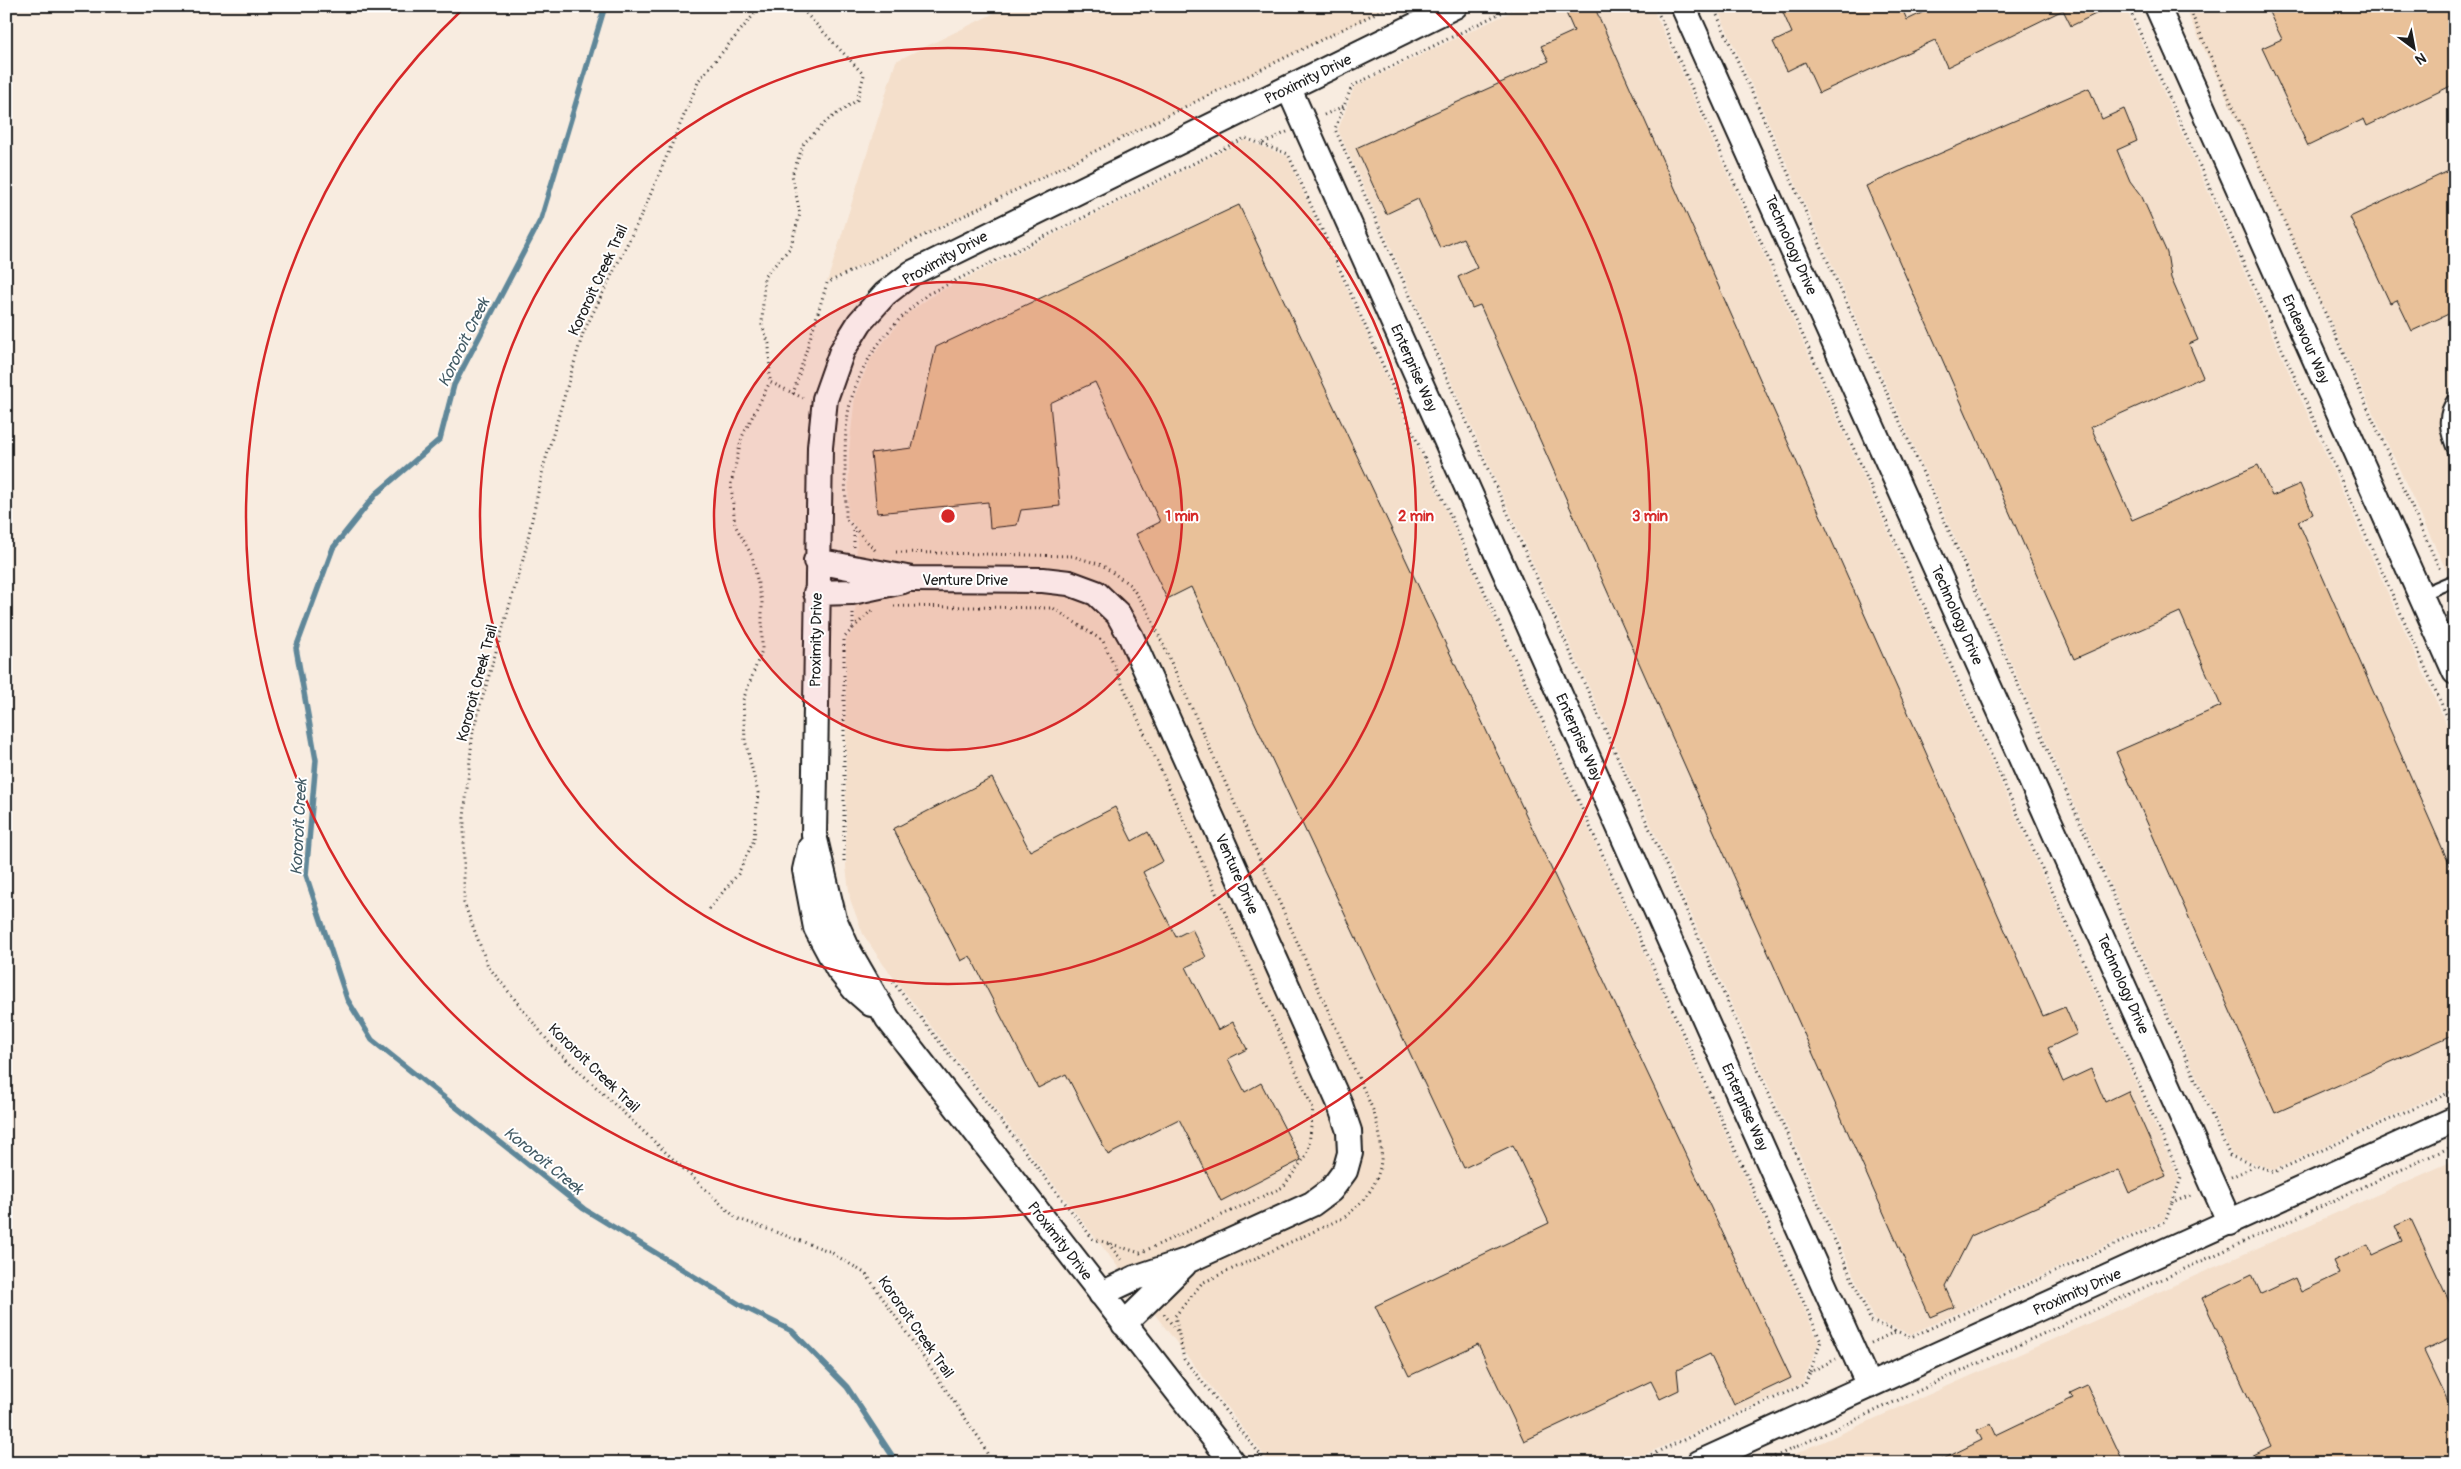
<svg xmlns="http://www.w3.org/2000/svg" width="2461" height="1469" viewBox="0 0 2461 1469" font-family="Pangolin,sans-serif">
<rect width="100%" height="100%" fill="#f8ece0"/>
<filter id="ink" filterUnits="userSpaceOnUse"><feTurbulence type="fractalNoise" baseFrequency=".02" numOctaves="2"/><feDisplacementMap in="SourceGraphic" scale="10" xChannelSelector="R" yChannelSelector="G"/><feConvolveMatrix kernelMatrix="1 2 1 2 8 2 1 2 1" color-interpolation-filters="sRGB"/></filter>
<g filter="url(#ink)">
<!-- built -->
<path fill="#f4dfcb" d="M1009 6H1391L827 282 896 61Z
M1523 6H1652L2179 1179 2164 1220 1911 1334 1874 1320 1338 130 1354 87Z
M1716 6H2125L2455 743V1087L2274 1170 2232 1155Z
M2184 6H2455V589Z
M1245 140 1287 156 1819 1342 1803 1383 1626 1463H1270L883 964 863 934 850 899 846 867V639L855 629 857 528 848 518 849 451 855 395 871 358 904 316 936 293Z
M2455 1160V1463H1775Z"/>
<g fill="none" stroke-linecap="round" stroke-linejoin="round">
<!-- stream -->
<path stroke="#5f8799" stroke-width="5.5" d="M605 6 541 219 454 385 440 439 376 494 333 548 296 648 316 760 306 875 347 999 372 1040 584 1209 744 1307 792 1331 847 1387 897 1463"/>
</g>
<!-- building -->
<path fill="#e9c199" stroke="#1c1c1c" d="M1563 6H1594L2043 1016 2065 1007 2077 1034 2048 1048 2063 1082 2091 1069 2105 1102 2128 1091 2166 1176 2129 1193 2119 1170 1971 1236 1945 1287 1954 1307 1930 1317 1480 305 1472 308 1458 277 1477 268 1463 238 1440 248 1418 199 1386 214 1356 148 1549 61 1541 46 1574 31Z
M1780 6H1901L1907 20 1936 6H2112L2071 26 2063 10 1947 67 1935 40 1819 93 1805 62 1787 71 1773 42 1792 33Z
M2266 6H2455V84L2367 126 2364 119 2308 146 2262 48 2282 39Z
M2089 88 2102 119 2124 109 2137 141 2117 150 2130 181 2142 197 2167 253 2171 278 2198 340 2189 344 2203 377 2091 427 2132 520 2258 465 2272 496 2300 484 2313 514 2298 521 2455 877V1034L2275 1113 2116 752 2221 706 2180 612 2074 659 1866 186Z
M2455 168V311L2412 331 2397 300 2390 303 2350 217Z
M1239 205 1791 1378 1734 1405 1710 1354 1677 1370 1679 1390 1660 1399 1651 1381 1524 1441 1478 1344 1409 1376 1375 1306 1549 1223 1513 1145 1464 1168 1191 587 1167 599 1136 534 1160 522 1095 382 1050 403 1060 506 1021 510 1017 525 990 528 988 502 877 513 871 453 912 448 936 347Z
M992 778 1030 851 1115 807 1132 841 1148 832 1163 861 1143 872 1176 937 1192 929 1206 957 1186 967 1218 1030 1233 1022 1247 1049 1228 1059 1245 1092 1261 1083 1301 1160 1221 1201 1179 1119 1108 1155 1066 1074 1038 1088 970 956 961 961 893 829Z
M2411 1219 2455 1314V1336L2424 1351 2455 1416V1463H2236L2271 1446 2202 1298 2252 1274 2261 1294 2295 1278 2301 1292 2339 1274 2333 1261 2368 1245 2372 1255 2402 1241 2395 1226Z
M2087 1385 2124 1463H1935L1982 1440 1977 1430 1991 1424 1996 1435 2073 1398 2070 1393Z"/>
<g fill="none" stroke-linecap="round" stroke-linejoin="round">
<defs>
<path id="lane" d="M2455 397C2441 416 2446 432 2455 453
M2420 595 2455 580"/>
<path id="street" d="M1683 6 2230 1223
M2157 6 2455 672
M1289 89 1869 1386
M816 561 912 579 1043 580 1069 583 1096 593 1118 614 1131 637 1339 1102 1349 1131 1350 1153 1345 1171 1331 1190 1312 1204 1189 1260 1135 1278 1101 1294
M816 593 852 592 903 581
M810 848 805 870 816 928 838 969 855 990 871 1004
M1124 1324 1184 1265
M1233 1463 888 1019 848 950 834 919 814 835 820 447 825 399 842 351 860 322 885 294 912 273 1455 6
M1699 1463 2455 1119"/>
</defs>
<!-- lane casing -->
<use href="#lane" stroke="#1c1c1c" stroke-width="15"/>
<!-- street casing -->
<use href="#street" stroke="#1c1c1c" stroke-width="28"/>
<!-- path -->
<path stroke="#1c1c1c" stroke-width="3" stroke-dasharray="1 4" stroke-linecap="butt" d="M761 6 699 80 643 212 583 333 544 465 524 556 473 730 464 818V903L488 966 552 1046 736 1218 829 1251 866 1274 981 1441 992 1463
M799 6 864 75 857 100 828 120 804 143 792 175 800 214 790 248 764 277 762 325 769 344 770 382 803 398
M1515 6 1352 86 1335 129 1871 1321 1911 1337 2165 1222 2172 1203
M1655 6 2181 1178 2172 1203 2193 1194
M1713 6 2230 1156 2274 1172 2455 1090
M2128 6 2455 734
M2188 6 2440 570
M1324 115 1344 106
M1287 132 1261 144 1288 154 1821 1341 1810 1372 1836 1359
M793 394 827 283 1390 6
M854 547V528
M875 550 846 519C846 485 842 436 850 404 862 358 891 323 928 294L1245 138 1261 144
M896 552 1072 556 1102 565 1130 585 1147 609 1373 1110C1388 1156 1385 1185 1345 1217L1202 1283 1175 1316 1184 1359 1267 1463
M894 606 1053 608 1103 641 1313 1109 1308 1153 1283 1187 1140 1253 1108 1243 1123 1262
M853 613V628L872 610
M844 861V638L853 628
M709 909 738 874 754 840 758 793 745 740 743 700 762 650V602L752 556 735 525 731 484 742 437 770 382
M893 982 1093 1239 1108 1243
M2231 1177 2256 1166
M1164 1314 1177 1331
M1871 1343 1897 1331
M1633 1463 1805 1384 1810 1372
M1761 1463 2455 1145"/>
<!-- lane -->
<use href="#lane" stroke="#fff" stroke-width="11"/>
<!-- street -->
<use href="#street" stroke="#fff" stroke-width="24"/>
</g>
</g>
<!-- distance rings -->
<circle cx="948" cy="516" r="234" fill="#d62828" fill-opacity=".12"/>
<g fill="none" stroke="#d62828" stroke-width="2.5">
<circle cx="948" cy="516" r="234"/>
<circle cx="948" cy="516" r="468"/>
<path d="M1431 7A702 702 0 1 1 465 7"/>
</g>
<g text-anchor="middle" stroke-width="4" stroke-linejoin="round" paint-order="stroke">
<!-- street labels -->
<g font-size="15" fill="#1c1c1c" stroke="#fff">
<text transform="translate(1308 79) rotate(-26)" y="5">Proximity Drive</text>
<text transform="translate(1791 245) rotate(66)" y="5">Technology Drive</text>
<text transform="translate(945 258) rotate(-29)" y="5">Proximity Drive</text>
<text transform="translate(598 280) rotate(-65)" y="5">Kororoit Creek Trail</text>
<text transform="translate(2306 339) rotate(66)" y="5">Endeavour Way</text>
<text transform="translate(1414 368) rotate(66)" y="5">Enterprise Way</text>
<text x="965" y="585">Venture Drive</text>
<text transform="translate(1957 615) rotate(66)" y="5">Technology Drive</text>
<text transform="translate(816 640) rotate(-89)" y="5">Proximity Drive</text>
<text transform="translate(477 683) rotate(-75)" y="5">Kororoit Creek Trail</text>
<text transform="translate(1579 737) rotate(66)" y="5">Enterprise Way</text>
<text transform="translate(1237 874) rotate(66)" y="5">Venture Drive</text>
<text transform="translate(2123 984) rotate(66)" y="5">Technology Drive</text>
<text transform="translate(594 1068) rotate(44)" y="5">Kororoit Creek Trail</text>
<text transform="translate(1745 1107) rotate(66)" y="5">Enterprise Way</text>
<text transform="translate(1060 1241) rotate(52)" y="5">Proximity Drive</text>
<text transform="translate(2077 1292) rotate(-24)" y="5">Proximity Drive</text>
<text transform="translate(916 1327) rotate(55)" y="5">Kororoit Creek Trail</text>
</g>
<!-- water labels -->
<g font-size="16" font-style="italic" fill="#435b65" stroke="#fff">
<text transform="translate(463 342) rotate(-64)" y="6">Kororoit Creek</text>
<text transform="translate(298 827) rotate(-87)" y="6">Kororoit Creek</text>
<text transform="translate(544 1160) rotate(39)" y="6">Kororoit Creek</text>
</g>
</g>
<circle cx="948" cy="516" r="8" fill="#d62828" stroke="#fff" stroke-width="2.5"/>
<g font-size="15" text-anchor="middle" font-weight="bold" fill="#d62828" stroke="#fff" stroke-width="4" stroke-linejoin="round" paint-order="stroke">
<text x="1182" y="521">1 min</text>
<text x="1416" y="521">2 min</text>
<text x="1650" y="521">3 min</text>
</g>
<!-- margin -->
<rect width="2461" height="1469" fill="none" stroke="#fff" stroke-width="25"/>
<rect x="12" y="12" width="2436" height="1444" fill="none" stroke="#1c1c1c" stroke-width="2" filter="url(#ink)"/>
<!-- north arrow -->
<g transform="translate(2414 48) rotate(148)" stroke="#ffffff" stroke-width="4" paint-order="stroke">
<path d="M0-4L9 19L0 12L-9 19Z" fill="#1c1c1c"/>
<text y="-8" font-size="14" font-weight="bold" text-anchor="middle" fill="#1c1c1c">N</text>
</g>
</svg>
